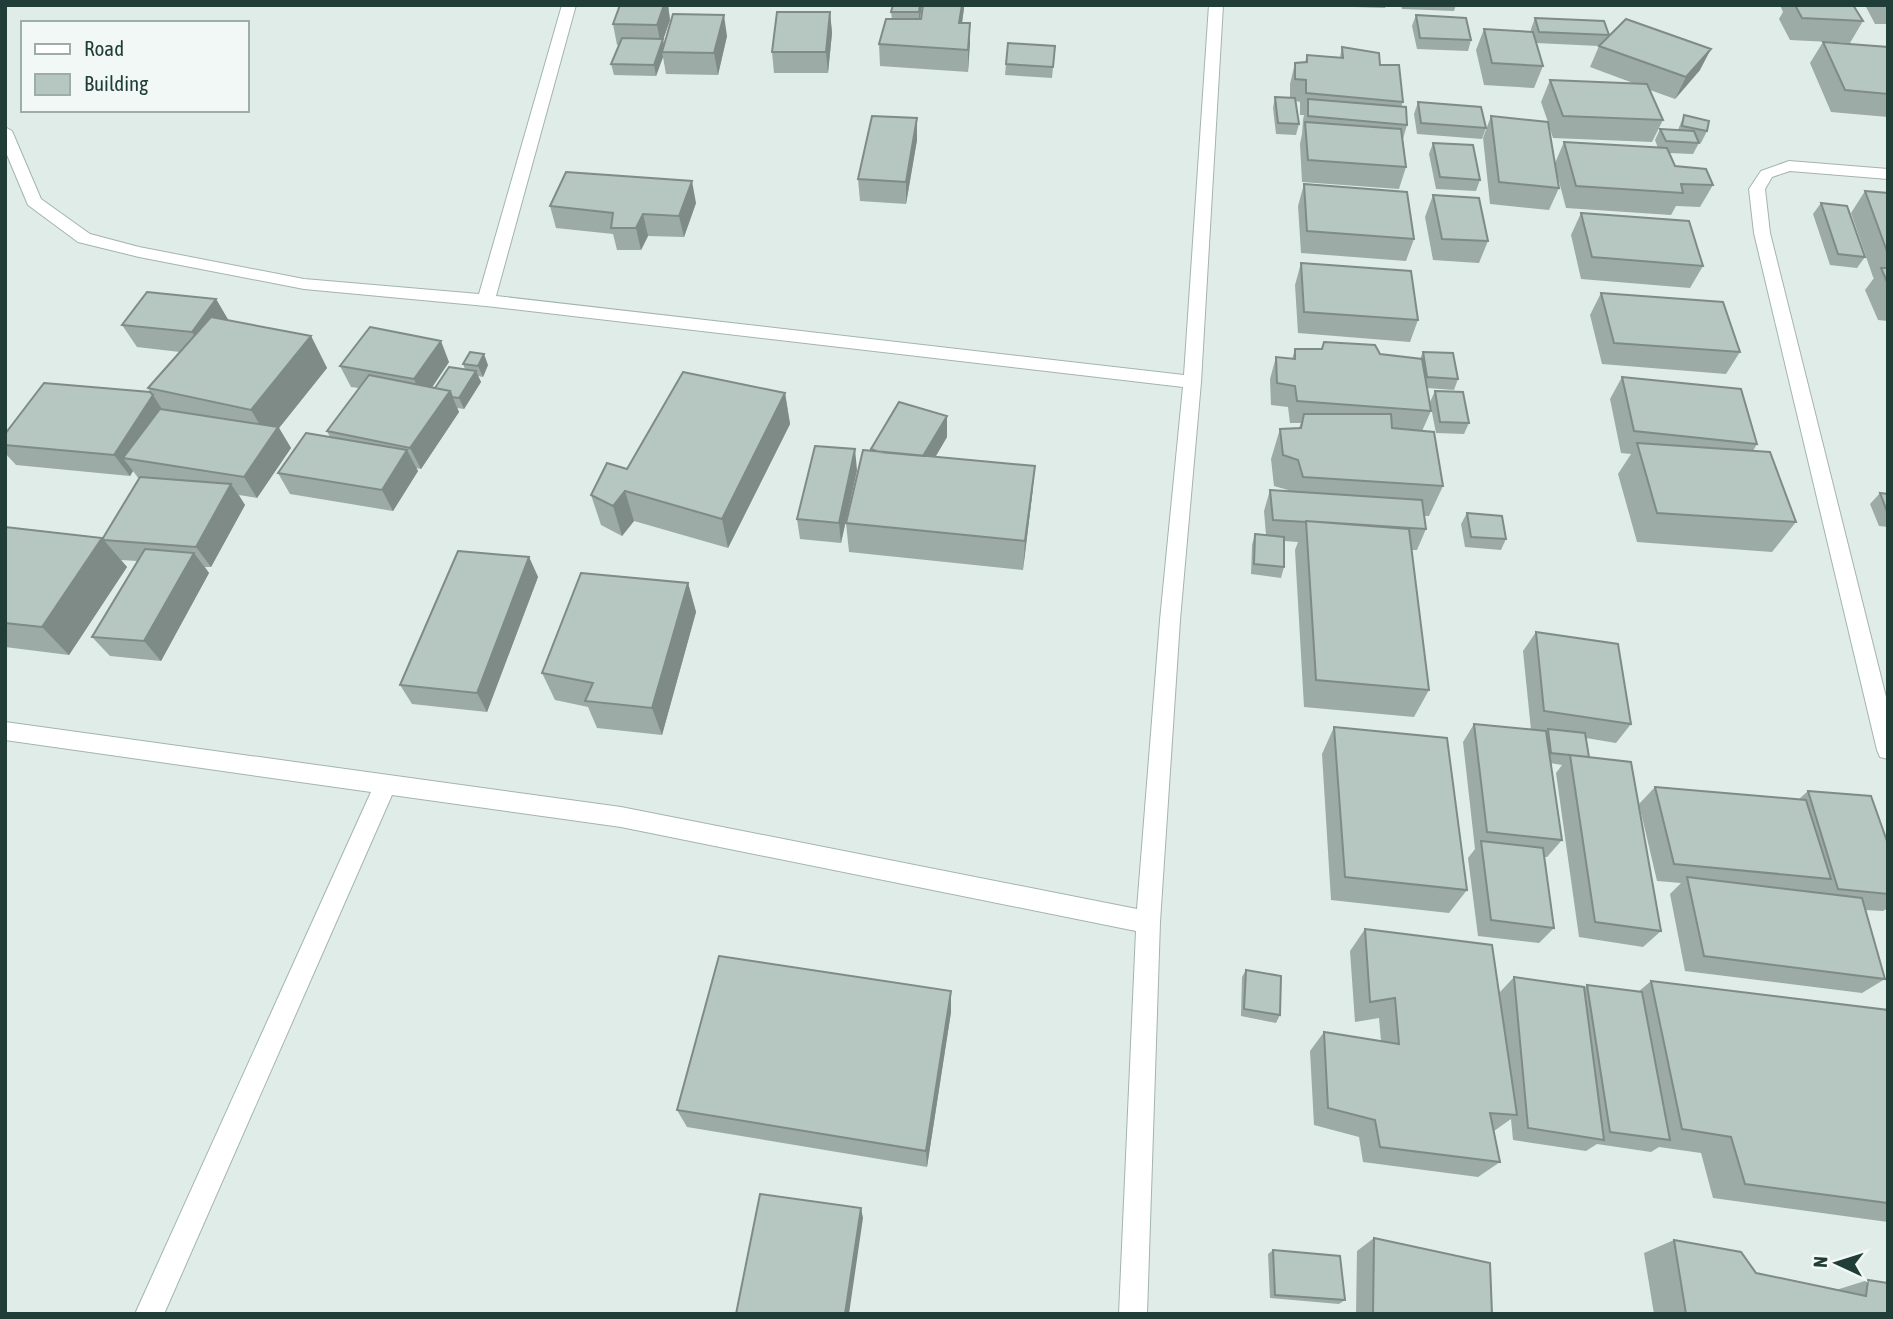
<svg xmlns="http://www.w3.org/2000/svg" width="1893" height="1319" viewBox="0 0 1893 1319" font-family="'Asap Condensed',sans-serif">
<rect width="100%" height="100%" fill="#e0ece7"/>
<g fill="none" stroke-linecap="round" stroke-linejoin="round">
<defs>
<path id="minor" d="M562 5H576L496 296 1184 375 1209 5H1223L1201 382 1180 620 1160 922 1147 1314H1119L1136 931 621 827 392 795 164 1314H135L371 792 5 740V722L621 807 1137 909 1160 620 1183 387 486 306 304 289 139 257 78 242 28 205 5 150V127L12 131 41 199 90 234 139 247 304 279 479 294Z
M1789 161 1888 169V179L1790 171 1772 177 1765 189 1770 233 1888 705V759L1880 757 1877 750 1754 233 1749 189 1761 171Z"/>
</defs>
<!-- minor casing -->
<use href="#minor" stroke="#a3b4af" stroke-width="2"/>
<!-- minor -->
<use href="#minor" fill="#fff" fill-rule="evenodd"/>
</g>
<!-- wall -->
<path fill="#9caba5" d="M620 5H668L670 20 663 40 664 45 727 36 718 75 666 74 663 57 656 76 614 75 611 64 619 45H617L613 24Z
M922 5 920 19 964 8 962 23H970L968 72 880 66 879 44 892 19 891 12Z
M1355 5H1386L1385 8 1355 7Z
M1401 5H1456L1454 11 1402 9Z
M1708 5H1737L1736 7Z
M1780 5H1853L1863 21 1850 43 1790 40 1779 19 1783 12Z
M1865 5H1888V24H1875Z
M830 12 832 33 828 73H774L772 52Z
M1416 15 1471 40 1468 51 1417 49 1412 26Z
M1535 18 1609 35 1700 70 1675 99 1650 90 1663 120 1652 142 1553 138 1548 123 1555 163 1564 142 1658 148 1655 140 1660 129 1678 130 1684 115 1707 131 1701 143 1699 142V143L1693 154 1669 153 1675 166 1713 185 1700 207 1676 206 1671 215 1566 208 1556 170 1559 188 1549 210 1490 204 1483 138 1491 116 1548 122 1541 102 1550 80 1633 83 1590 67 1599 46 1536 43 1543 66 1534 88 1484 85 1476 50 1484 29 1531 32V29Z
M1823 42 1888 47V117L1831 112 1810 63Z
M1055 46 1052 78 1005 75 1006 64Z
M1342 47 1380 65 1403 102 1401 107 1407 125 1403 139 1406 167 1399 189 1302 182 1300 144 1302 134 1303 120 1304 115H1300V102L1296 101 1299 124 1296 135 1276 134 1273 108 1275 97H1290V84L1295 63 1305 62 1307 55 1340 57Z
M1418 102 1486 128 1482 139 1417 134 1414 114Z
M917 140 906 204 860 201 858 179Z
M1433 143 1480 180 1476 191 1436 189 1429 154Z
M1304 184 1414 239 1406 261 1301 253 1298 206Z
M1865 191 1888 193V321L1878 320 1865 290 1874 278 1873 277 1851 213Z
M1433 195 1488 241 1479 263 1433 260 1425 217Z
M696 203 684 237 648 236 641 250H617L613 234 556 228 550 206Z
M1821 203 1865 257 1857 268 1830 265 1813 214Z
M1581 213 1703 266 1690 288 1581 279 1571 235Z
M1301 263 1418 320 1410 342 1298 333 1295 285Z
M1601 293 1740 352 1726 374 1602 364 1590 315Z
M216 299 228 320 311 336 327 368 279 428 291 448 257 498 239 495 245 505 211 567H205L209 573 161 661 110 656 92 637 137 561 121 560 127 567 69 655 5 647V527L103 538 139 479 133 471 130 476 16 465 5 453V434L150 392 148 388 180 352 137 347 122 325Z
M1324 342 1380 354 1420 359 1423 352 1458 379 1454 390 1427 388 1431 411 1422 431 1443 486 1429 516H1424L1426 529 1417 550H1411L1429 690 1414 717 1304 707 1295 550 1298 542 1284 541V567L1281 578 1251 574 1252 545 1255 534 1266 535 1264 511 1270 490 1288 491V490L1274 486 1271 459 1280 429 1299 428 1301 423H1290L1288 407 1271 405 1270 379 1276 357 1292 359 1295 349H1321Z
M449 362 432 387 435 388 465 369 463 364 488 365 483 377 478 376 481 382 464 409 457 408 459 412 421 469 416 468 418 471 393 511 290 494 278 473 330 437 327 431 359 388 351 387 340 366Z
M1622 377 1757 444 1753 451 1796 522 1772 552 1637 542 1618 474 1631 454 1621 453 1610 399Z
M1435 391 1469 423 1464 434 1436 433 1430 402Z
M785 393 790 424 728 548 634 521 622 536 601 525 591 495 627 469Z
M947 437 935 457 1035 466 1032 496 1023 570 849 552 846 523 871 449Z
M857 470 841 543 800 539 797 519Z
M1880 493 1888 494V527L1879 526 1870 504Z
M1467 513 1506 539 1501 550 1465 547 1461 524Z
M529 557 538 577 487 712 412 704 400 685Z
M688 583 696 612 662 735 597 728 588 707 555 700 542 673Z
M1536 632 1631 724 1616 743 1586 738 1589 757 1661 931 1643 947 1579 937 1556 773 1562 765 1550 763 1562 840 1547 857H1544L1554 928 1539 943 1478 936 1468 858 1475 849 1463 742 1474 724 1531 730 1523 651Z
M1334 727 1467 890 1449 913 1331 900 1322 754Z
M1655 787 1798 800 1808 791 1888 844V908L1883 911 1865 910 1885 979 1862 993 1685 971 1670 894 1681 883 1657 881 1639 804Z
M1365 929 1501 1009 1500 992 1514 977 1584 988 1587 985 1638 992 1651 981 1888 1010V1222L1713 1198 1701 1153 1659 1147 1651 1152 1597 1144 1586 1151 1513 1140 1511 1119 1494 1131 1500 1162 1478 1177 1363 1162 1359 1137 1314 1125 1310 1051 1324 1032 1381 1041 1379 1018 1355 1022 1350 951Z
M1246 970 1280 1015 1276 1023 1241 1016 1242 977Z
M951 1012 927 1167 687 1127 677 1110Z
M1374 1238 1492 1314H1356L1357 1251Z
M1674 1240 1756 1273 1836 1290 1868 1280 1888 1314H1654L1644 1253Z
M1273 1250 1345 1300 1339 1304 1270 1298 1268 1254Z"/>
<!-- shaded-wall -->
<path fill="#7f8b86" d="M664 5H668L670 20 663 40 665 50 662 52 663 57 656 76 654 65 661 46 657 25Z
M920 5H922L919 23V12Z
M962 5H964V8L959 44V23Z
M830 12 832 33 828 73 826 52Z
M724 15 727 36 718 75 714 53Z
M970 23V44L968 72V50Z
M1711 49 1700 70 1675 99 1686 77Z
M917 118V140L906 204V182Z
M692 181 696 203 684 237 679 216Z
M643 214 648 236 641 250 636 228Z
M216 299 229 321 205 354 192 332Z
M311 336 327 368 279 428 291 448 257 498 244 477 269 440 251 410Z
M441 341 449 362 423 401 414 379Z
M484 354 488 365 483 377 478 366Z
M476 371 481 382 464 409 459 398Z
M450 391 459 412 421 469 410 448Z
M785 393 790 424 728 548 722 519Z
M153 395 167 417 123 458 133 471 130 476 114 455Z
M947 416V437L919 485 918 464Z
M855 449 857 470 841 543 839 523Z
M407 450 418 471 393 511 382 490Z
M1035 466 1032 496 1023 570 1025 541Z
M231 484 245 505 211 567 196 547Z
M625 491 634 521 622 536 613 506Z
M102 538 127 567 69 655 42 627Z
M194 553 209 573 161 661 144 641Z
M529 557 538 577 487 712 477 693Z
M688 583 696 612 662 735 652 708Z
M951 991V1012L927 1167 926 1151Z
M861 1208 863 1218 849 1314H845Z"/>
<!-- building -->
<path fill="#b5c7c0" stroke="#7f8b86" stroke-width="2" d="M620 5H664L657 25 613 24Z
M893 5H920L919 12H891Z
M923 5H962L959 23H970L968 50 879 44 886 19H921Z
M1795 5H1853L1863 21 1802 18Z
M777 12H830L826 52H772Z
M673 14 724 15 714 53 662 52Z
M1416 15 1466 18 1471 40 1420 38Z
M1535 18 1604 21 1609 35 1539 32Z
M1626 19 1711 49 1686 77 1599 46Z
M1484 29 1533 32 1543 66 1492 63Z
M622 38 663 39 654 65 611 64Z
M1823 42 1888 47V94L1845 90Z
M1008 43 1055 46 1053 67 1006 64Z
M1342 47 1379 53 1380 65H1399L1403 102 1306 93V80L1295 79V63L1307 62V55L1343 58Z
M1550 80 1647 84 1663 120 1563 116Z
M1275 97 1295 98 1299 124 1278 123Z
M1308 99 1406 107 1407 125 1308 116Z
M1418 102 1481 107 1486 128 1421 123Z
M1684 115 1709 121 1707 131 1682 126Z
M872 116 917 118 906 182 858 179Z
M1491 116 1548 122 1559 188 1499 182Z
M1305 122 1401 129 1406 167 1308 160Z
M1660 129 1694 131 1699 143 1666 141Z
M1564 142 1667 148 1675 166 1706 169 1713 185 1681 184 1683 193 1576 186Z
M1433 143 1473 145 1480 180 1440 177Z
M566 172 692 181 679 216 643 214 636 228H611L613 213 550 206Z
M1304 184 1407 192 1414 239 1307 231Z
M1865 191 1888 193V254Z
M1433 195 1479 198 1488 241 1442 239Z
M1821 203 1847 206 1865 257 1838 254Z
M1581 213 1689 221 1703 266 1592 257Z
M1301 263 1411 271 1418 320 1304 312Z
M1881 268H1888V284Z
M147 292 216 299 192 332 122 325Z
M1601 293 1723 302 1740 352 1614 343Z
M211 317 311 336 251 410 148 388Z
M370 327 441 341 414 379 340 366Z
M1324 342 1375 345 1380 354 1422 359 1431 411 1297 401 1295 386 1277 383 1276 357 1295 359V349H1322Z
M470 352 484 354 478 366 463 364Z
M1423 352 1453 353 1458 379 1427 377Z
M449 367 476 371 459 398 452 397 450 391 435 388Z
M683 372 785 393 722 519 625 491 613 506 591 495 607 463 627 469Z
M369 375 450 391 410 448 327 431Z
M1622 377 1741 389 1757 444 1634 431Z
M44 383 150 392 153 395 114 455 5 445V434Z
M1435 391 1463 392 1469 423 1440 422Z
M899 402 947 416 923 456 879 452 871 449Z
M160 409 278 427 244 477 123 458Z
M1304 414H1391L1392 428 1434 432 1443 486 1303 477 1298 460 1283 455 1280 429 1301 428Z
M306 433 407 450 382 490 278 473Z
M1637 443 1770 452 1796 522 1657 513Z
M815 446 855 449 839 523 797 519Z
M863 450 1035 466 1025 541 846 523Z
M140 477 231 484 196 547 104 540 103 538Z
M1270 490 1422 500 1426 529 1306 521V522L1273 520Z
M1880 493 1888 494V514Z
M1467 513 1502 516 1506 539 1471 537Z
M1306 521 1409 529 1429 690 1316 680Z
M5 527 102 538 42 627 5 623Z
M1255 534 1284 537V567L1254 564Z
M145 549 194 553 144 641 92 637Z
M458 551 529 557 477 693 400 685Z
M581 573 688 583 652 708 585 701 593 683 542 673Z
M1536 632 1618 644 1631 724 1544 711Z
M1474 724 1546 731 1562 840 1487 832Z
M1334 727 1447 738 1467 890 1345 877Z
M1548 729 1585 733 1589 757 1551 753Z
M1570 755 1631 762 1661 931 1595 922Z
M1655 787 1806 800 1831 879 1674 864Z
M1808 791 1871 796 1888 844V894L1838 889Z
M1481 841 1543 848 1554 928 1491 920Z
M1687 877 1862 898 1885 979 1704 956Z
M1365 929 1492 945 1517 1115 1490 1113 1500 1162 1380 1147 1375 1120 1328 1108 1324 1032 1399 1044 1395 998 1370 1002Z
M719 956 951 991 926 1151 677 1110Z
M1246 970 1281 976 1280 1015 1244 1009Z
M1514 977 1584 987 1604 1140 1528 1128Z
M1651 981 1888 1010V1203L1745 1184 1731 1137 1682 1129Z
M1587 985 1642 992 1670 1140 1610 1132Z
M760 1194 861 1208 845 1314H736Z
M1374 1238 1490 1263 1492 1314H1373Z
M1674 1240 1741 1252 1756 1273 1866 1296 1868 1280 1888 1283V1314H1686Z
M1273 1250 1340 1256 1345 1300 1275 1295Z"/>
<!-- border -->
<rect width="1893" height="1319" fill="none" stroke="#203d37" stroke-width="14"/>
<!-- legend -->
<rect x="21" y="21" width="228" height="91" fill="#f1f8f5" stroke="#9dada9" stroke-width="2"/>
<rect x="35" y="44" width="35" height="10" fill="#ffffff" stroke="#9dada9" stroke-width="2"/>
<text x="84" y="56" font-size="21" fill="#203d37">Road</text>
<rect x="35" y="74" width="35" height="21" fill="#b5c7c0" stroke="#9dada9" stroke-width="2"/>
<text x="84" y="91" font-size="21" fill="#203d37">Building</text>
<!-- north arrow -->
<g transform="translate(1837 1263) rotate(274)" stroke="#f1f8f5" stroke-width="5" paint-order="stroke">
<path d="M0-5L12 26L0 18L-12 26Z" fill="#203d37"/>
<text y="-10" font-size="19" font-weight="bold" text-anchor="middle" fill="#203d37">N</text>
</g>
</svg>
